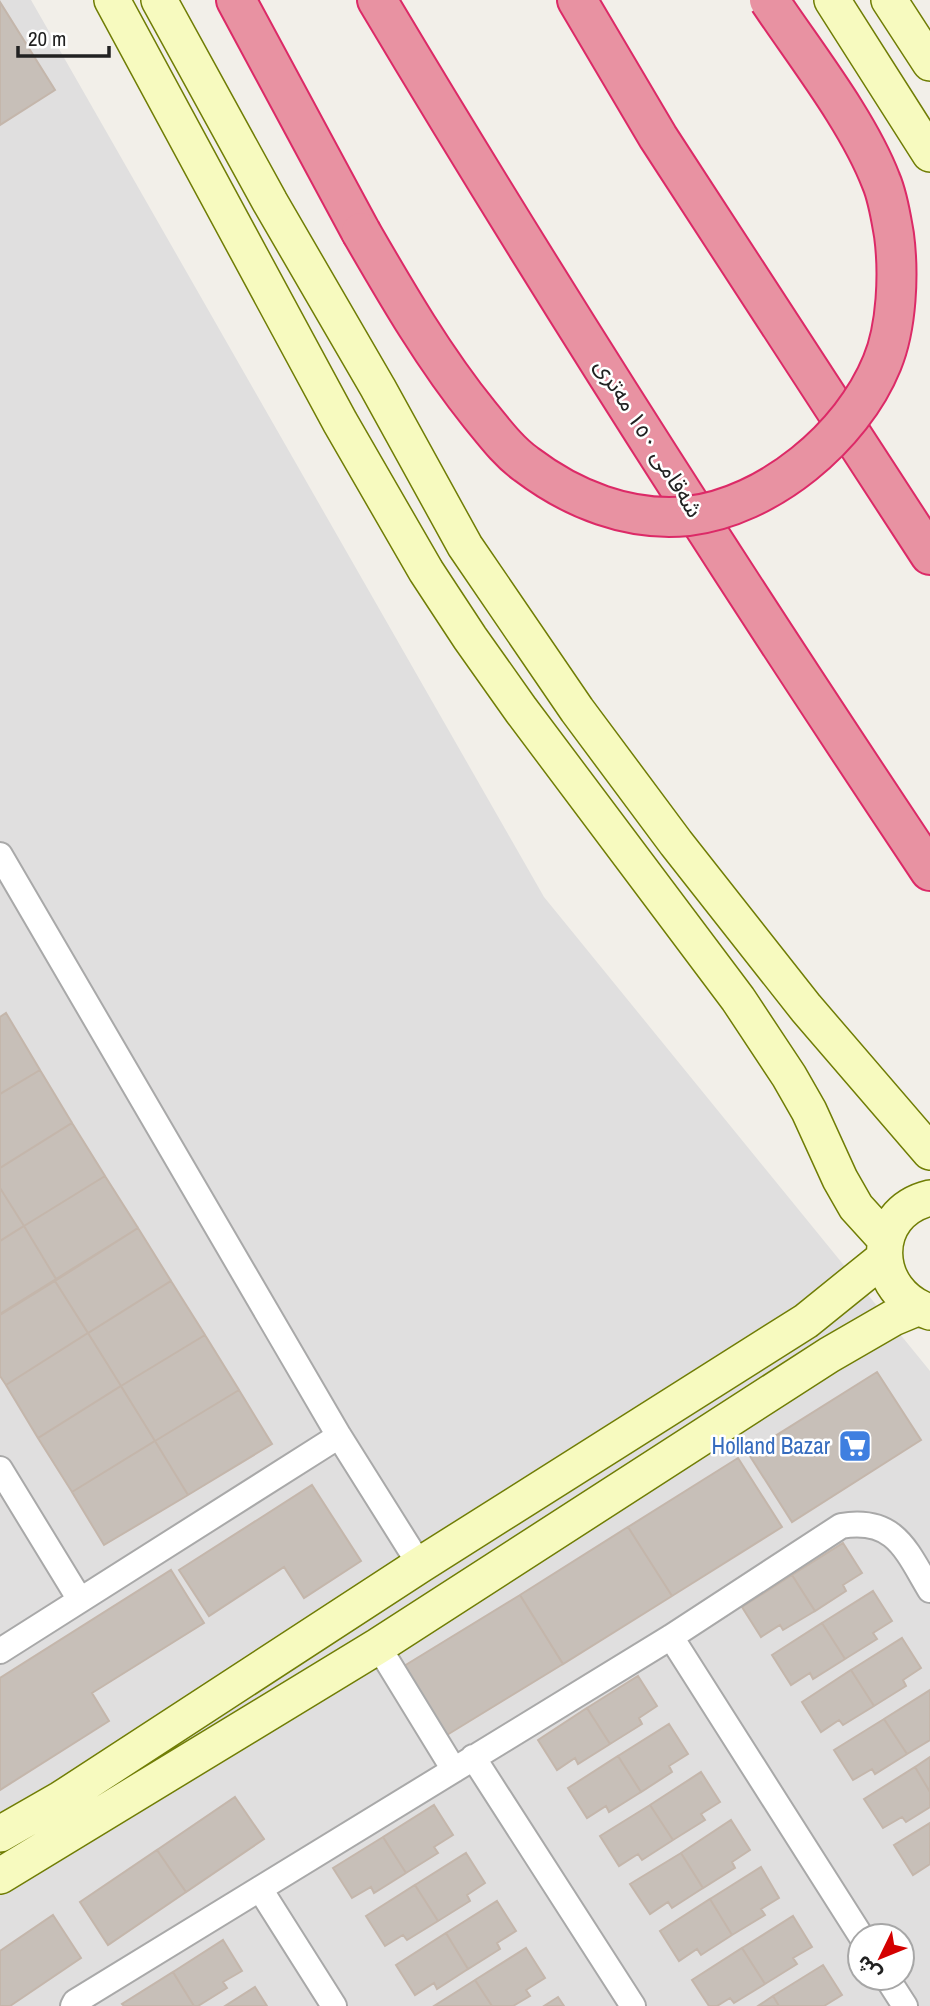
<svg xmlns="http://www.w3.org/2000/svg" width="930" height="2006" viewBox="0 0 930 2006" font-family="'Archivo Narrow','Noto Sans Arabic',sans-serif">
<rect width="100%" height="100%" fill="#f2efe9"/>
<!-- residential -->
<path fill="#e0dfdf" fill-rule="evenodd" d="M0 0H31L544 897 930 1371V2006H0ZM860 1936H902V1978H860Z"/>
<!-- building -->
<path fill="#c7bfb8" stroke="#c4b6ab" stroke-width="2" d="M0 2 55 90 0 125Z
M6 1013 40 1070 0 1094V1017Z
M40 1070 72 1123 0 1168V1094Z
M72 1123 105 1176 24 1226 0 1188V1168Z
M105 1176 138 1228 56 1279 24 1226Z
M0 1188 24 1226 0 1241Z
M24 1226 56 1279 0 1314V1241Z
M138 1228 171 1281 88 1333 55 1281Z
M55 1281 88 1333 6 1385 0 1376V1315Z
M171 1281 205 1335 121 1386 88 1333Z
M88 1333 121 1386 38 1438 6 1385Z
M205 1335 239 1390 155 1441 121 1386Z
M877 1372 921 1440 792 1522 748 1453Z
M121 1386 155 1441 72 1492 38 1438Z
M239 1390 272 1444 188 1495 155 1441Z
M155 1441 188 1495 104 1545 72 1492Z
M738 1458 782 1527 672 1596 628 1527Z
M312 1485 361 1561 304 1598 284 1567 209 1616 179 1570Z
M628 1527 672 1596 563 1664 520 1595Z
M843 1543 862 1573 843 1585 846 1591 815 1611 792 1575Z
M171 1570 204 1623 92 1693 109 1721 0 1790V1678Z
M792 1575 815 1611 783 1630 780 1625 761 1637 742 1607Z
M873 1591 892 1621 873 1633 877 1639 845 1659 822 1623Z
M520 1595 563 1664 447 1735 404 1666Z
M822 1623 845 1659 813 1679 810 1673 791 1685 772 1655Z
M902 1638 921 1668 903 1680 906 1686 874 1706 851 1670Z
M851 1670 874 1706 843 1725 839 1720 821 1732 802 1702Z
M638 1676 657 1706 639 1718 642 1724 610 1744 587 1708Z
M930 1690V1740L907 1754 884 1719Z
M587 1708 610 1744 578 1764 575 1758 557 1770 538 1740Z
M884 1719 907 1754 875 1774 872 1769 853 1780 834 1750Z
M669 1724 688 1754 669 1766 672 1772 641 1792 618 1756Z
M618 1756 641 1792 609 1812 606 1806 587 1818 568 1788Z
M930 1757V1792L915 1767Z
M915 1767 930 1792V1807L906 1822 902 1817 883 1828 864 1799Z
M701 1772 720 1802 701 1814 705 1820 673 1840 650 1805Z
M235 1797 264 1839 186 1892 157 1850Z
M434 1805 453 1835 434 1847 438 1853 406 1873 383 1837Z
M650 1805 673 1840 642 1860 638 1854 619 1866 600 1836Z
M731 1820 750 1850 732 1862 735 1868 703 1888 681 1853Z
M930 1823V1864L913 1875 894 1845Z
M383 1837 406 1873 374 1893 371 1887 352 1898 333 1868Z
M157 1850 186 1892 108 1945 80 1902Z
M466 1853 485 1883 467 1895 470 1901 438 1921 415 1885Z
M681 1853 703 1888 672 1908 668 1902 650 1914 630 1884Z
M761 1867 779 1898 761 1909 765 1915 732 1935 710 1899Z
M415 1885 438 1921 407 1940 403 1935 385 1946 366 1916Z
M710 1899 732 1935 701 1955 697 1949 679 1961 660 1931Z
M497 1901 516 1931 497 1943 500 1949 468 1969 446 1933Z
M53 1915 81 1958 10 2006H0V1951Z
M793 1916 812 1947 793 1958 797 1964 765 1984 742 1948Z
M446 1933 468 1969 437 1989 434 1983 415 1995 396 1965Z
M223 1940 242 1971 223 1982 227 1988 198 2006H194L173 1972Z
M526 1948 545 1978 526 1990 530 1996 513 2006H492L475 1980Z
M742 1948 765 1984 734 2003 730 1998 717 2006H709L692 1980Z
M823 1965 842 1995 824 2006H779L773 1996Z
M173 1972 194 2006H124L122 2004Z
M475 1980 492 2006H434Z
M255 1987 267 2006H225Z
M773 1996 779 2006H758Z
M558 1997 564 2006H544Z"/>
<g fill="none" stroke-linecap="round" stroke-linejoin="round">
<defs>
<path id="street" d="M0 855 339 1436 420 1565
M0 1469 80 1600
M671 1637 861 1936
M378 1646 454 1770
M0 1651 339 1436
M473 1757 633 2006
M260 1889 334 2006
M887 1978 905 2006
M73 2006 75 2002 671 1637 841 1526C895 1517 906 1550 930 1590"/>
<path id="secondary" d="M112 0 340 422 426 571 470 638 521 710 738 999 789 1076 809 1111 840 1179 856 1207 886 1240
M159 0 270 202 378 388 465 546 577 710 676 843 806 1008 930 1152
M832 0 930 154
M889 0 930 63
M930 1198C868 1213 871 1293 930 1312
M0 1834 61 1799 420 1565 806 1321 884 1258
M0 1876 378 1646 829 1355 893 1318 917 1308"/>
<path id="highway" d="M236 0 361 232
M377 0C553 295 739 585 930 871
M577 0 658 137 930 555"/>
</defs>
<!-- street casing -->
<use href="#street" stroke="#a9a9a9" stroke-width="28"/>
<!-- secondary casing -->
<use href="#secondary" stroke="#707d05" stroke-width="38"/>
<!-- highway casing -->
<use href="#highway" stroke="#dc2a67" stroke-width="42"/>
<!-- street -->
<use href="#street" stroke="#fff" stroke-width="24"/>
<!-- secondary -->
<use href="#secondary" stroke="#f7fabf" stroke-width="35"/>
<!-- highway -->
<use href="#highway" stroke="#e892a2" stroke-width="38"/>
<defs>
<path id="highway-bridge" d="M361 232C398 296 434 358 480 415 494 432 508 451 526 464 572 499 629 522 688 516 768 507 852 437 882 363 897 327 899 273 894 235 891 218 888 197 881 181 858 121 805 54 769 0"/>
</defs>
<!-- highway-bridge casing -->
<use href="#highway-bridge" stroke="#dc2a67" stroke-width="42" stroke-linecap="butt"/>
<!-- highway-bridge -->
<use href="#highway-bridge" stroke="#e892a2" stroke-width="38"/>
</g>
<!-- icons -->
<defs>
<symbol id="supermarket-square" viewBox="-11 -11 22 22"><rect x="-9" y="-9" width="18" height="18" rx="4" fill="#3f7fe0" stroke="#fff"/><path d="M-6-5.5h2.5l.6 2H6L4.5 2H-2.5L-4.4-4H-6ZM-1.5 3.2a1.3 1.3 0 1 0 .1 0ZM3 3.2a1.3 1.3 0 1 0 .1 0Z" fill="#fff"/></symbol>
</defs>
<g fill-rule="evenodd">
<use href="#supermarket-square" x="836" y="1427" width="38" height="38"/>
</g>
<g text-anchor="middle" stroke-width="5" stroke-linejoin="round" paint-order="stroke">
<!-- street labels -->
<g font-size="23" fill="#222" stroke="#fff">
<text transform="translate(649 438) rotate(58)" y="8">شەقامی ١٥٠ مەتری</text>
</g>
<!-- shop labels -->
<g font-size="23" fill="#366cbe" stroke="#fff" text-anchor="end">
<text x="830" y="1454">Holland Bazar</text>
</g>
</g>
<!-- north arrow -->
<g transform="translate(881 1957) rotate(227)"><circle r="33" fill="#ffffff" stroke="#a7a7a7" stroke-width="2"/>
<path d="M0-5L12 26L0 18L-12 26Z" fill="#d40000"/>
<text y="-10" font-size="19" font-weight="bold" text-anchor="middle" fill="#222222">ش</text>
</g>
<!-- scale -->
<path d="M18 46v10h91v-10" fill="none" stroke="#222222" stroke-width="3.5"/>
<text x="28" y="46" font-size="21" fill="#222222" stroke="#ffffff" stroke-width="5" paint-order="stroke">20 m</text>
</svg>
